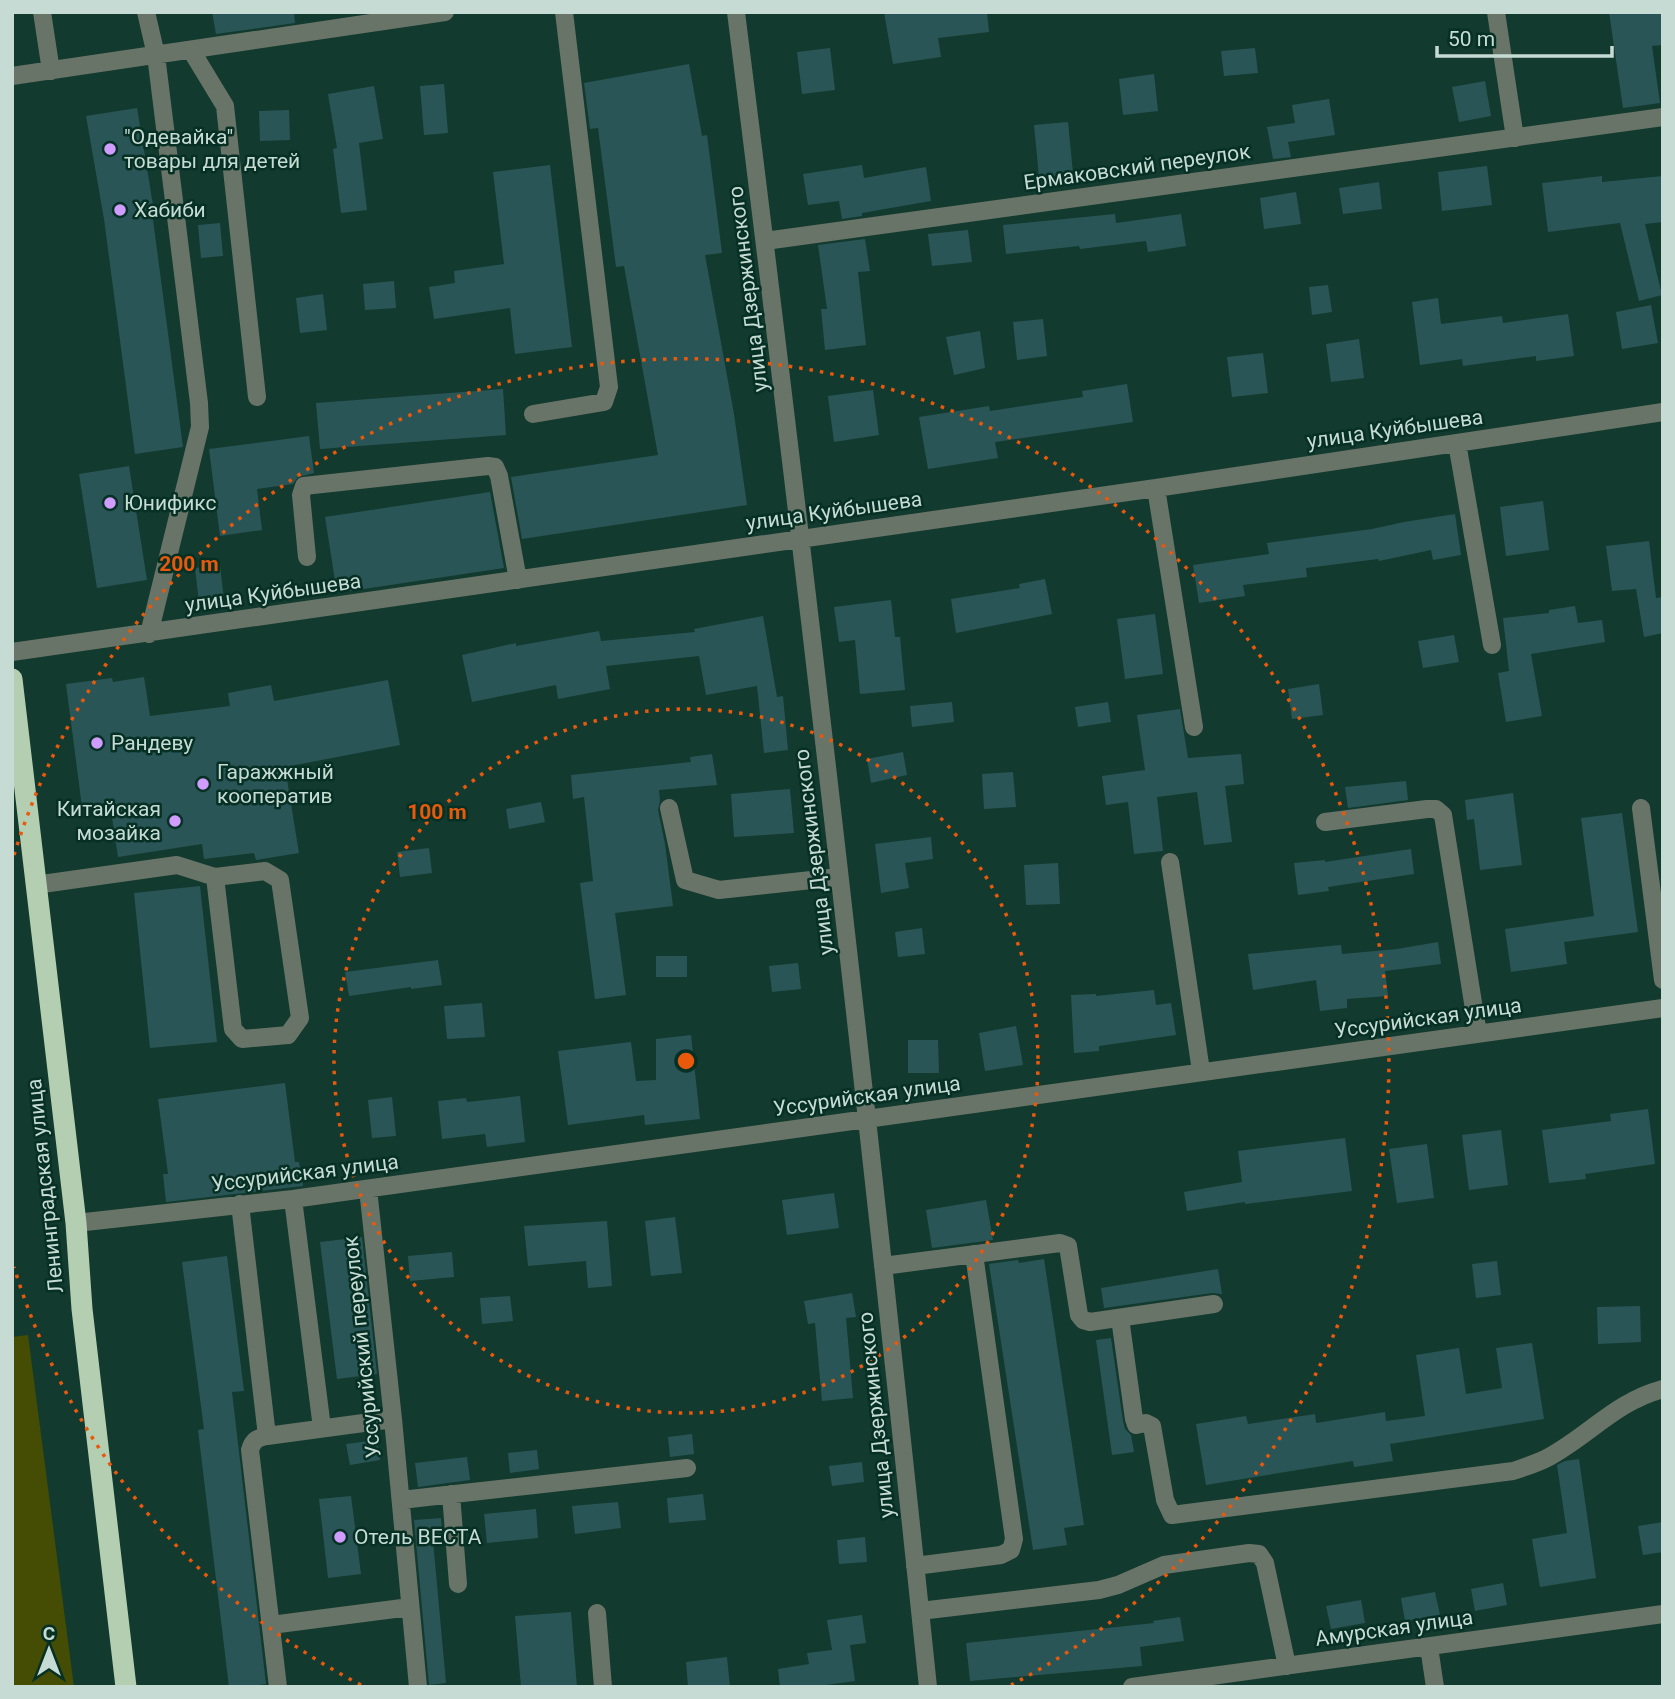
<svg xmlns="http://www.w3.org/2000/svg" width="1675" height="1699" viewBox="0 0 1675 1699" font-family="Roboto,sans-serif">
<rect width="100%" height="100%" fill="#133a2f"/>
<!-- green -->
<path fill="#444d03" d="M28 1335 74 1687H12V1337Z"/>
<!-- building -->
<path fill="#295556" d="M212 12H294L295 23 216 34Z
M884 12H987L989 32 938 38 941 57 893 64Z
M1609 12H1663V45L1652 46 1660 103 1623 108Z
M830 48 835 90 802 94 797 52Z
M1255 48 1258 73 1224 76 1221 51Z
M689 64 702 136 707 135 722 253 705 255 734 414 747 505 522 539 511 477 658 455 624 266 616 267 598 128 590 129 584 83Z
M1154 74 1158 111 1123 115 1119 79Z
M1485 81 1491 116 1459 122 1452 87Z
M444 84 448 133 424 135 420 86Z
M374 86 383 139 359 143 367 210 341 213 333 149 337 148 328 94Z
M1329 99 1335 135 1288 142 1291 157 1273 159 1267 127 1295 123 1292 105Z
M137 108 154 211 152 212 183 447 135 454 104 219 86 116Z
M289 110 290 140 260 141 259 111Z
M1068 122 1074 183 1040 187 1034 125Z
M550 165 572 347 515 354 510 308 434 319 429 287 455 283 454 271 504 264 493 172Z
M862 165 864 178 926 167 931 201 862 213V216L842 219 839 201 808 205 803 174Z
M1487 166 1492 205 1442 211 1438 172Z
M1602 176V182L1663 176V222L1645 224 1662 295 1639 301 1620 223 1548 232 1542 183Z
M1379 182 1382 209 1343 214 1339 188Z
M1296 192 1301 224 1264 229 1260 198Z
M1115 214 1116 223 1181 214 1186 246 1148 252 1146 241 1080 249 1079 246 1006 254 1003 225Z
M220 223 223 256 201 258 198 225Z
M968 230 972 262 932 266 928 234Z
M865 239 870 271 858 272 866 345 825 350 821 309H827L818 245Z
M394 281 396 308 365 310 363 284Z
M1328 285 1332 312 1312 315 1309 287Z
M323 294 327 330 300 333 296 298Z
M1438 298 1441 324 1502 316 1503 323 1568 314 1574 356 1536 361V356L1463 366 1462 359 1420 365 1412 302Z
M1651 305 1658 343 1622 349 1616 312Z
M1043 319 1047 356 1017 360 1013 322Z
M980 331 985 368 954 375 946 337Z
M1359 339 1364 378 1331 382 1326 344Z
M1263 353 1268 393 1232 397 1227 357Z
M1127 384 1133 422 995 442 998 458 928 469 919 417 989 406 990 411 1083 397 1082 391Z
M503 389 506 435 320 449 316 403Z
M873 390 879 435 834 442 828 396Z
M309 436 314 473 298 477 293 484 257 489 262 530 220 536 209 449Z
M129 466 147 580 97 588 79 474Z
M490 492 504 568 337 593 325 517Z
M1543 501 1549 550 1506 556 1500 507Z
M1455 514 1461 555 1433 560 1431 550 1379 561 1378 559 1306 568 1307 577 1243 585 1245 596 1199 603 1193 565 1269 554 1267 543 1372 529 1404 522Z
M1649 541 1656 598 1663 597V633L1644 637 1636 589 1612 591 1606 546Z
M220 565 225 609 200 611 195 568Z
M1045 579 1052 614 956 633 951 599 1020 588 1019 584Z
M891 600 895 637H900L905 690 860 694 855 640 839 642 834 607Z
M1575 606 1578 623 1602 620 1605 642 1531 654 1542 716 1506 722 1498 673 1509 671 1503 618 1549 613V610Z
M1155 614 1163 674 1125 679 1117 619Z
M763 616 777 697 783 696 788 750 764 753 757 686 706 695 699 656 606 666 610 689 558 699 556 685 472 702 462 655 516 643V646L599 631 601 641 695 632 694 629Z
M1454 635 1459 662 1423 668 1418 641Z
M144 677 150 716 230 706 228 693 271 685 274 701 388 680 400 745 285 767 299 853 256 860 254 853 204 859 202 844 118 857 110 804 82 807 66 684 112 678 113 682Z
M1319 684 1323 715 1292 719 1288 689Z
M952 702 954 722 912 727 910 706Z
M1108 702 1111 722 1078 727 1075 707Z
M1180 709 1188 758 1241 754 1244 784 1225 786 1232 842 1204 845 1197 792 1157 797 1163 851 1134 854 1128 802 1106 805 1102 776 1145 770 1137 715Z
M903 752 907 775 871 783 867 759Z
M712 754 717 785 659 790 660 801 658 810 665 844 673 906 615 913 626 995 595 999 580 883 593 881 584 797 573 799 571 775 691 762 690 757Z
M1013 772 1016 807 984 809 982 774Z
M1406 781 1408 800 1348 808 1345 787Z
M790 789 794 833 734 837 731 794Z
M1513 793 1522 865 1480 870 1474 819 1467 820 1465 800Z
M541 802 545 822 509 829 506 809Z
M1622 813 1638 932 1564 942 1567 964 1511 972 1505 929 1594 916 1581 818Z
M931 837 933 859 905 863 909 888 881 893 875 844Z
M429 848 432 873 400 877 397 852Z
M1411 849 1414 874 1328 887 1329 891 1298 895 1294 863 1325 860V862Z
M1058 863 1060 904 1026 905 1024 865Z
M200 886 217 1042 150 1048 134 893Z
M922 928 925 954 898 957 895 932Z
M1438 942 1441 964 1385 971 1388 996 1347 999V1008L1320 1011 1316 980 1253 990 1248 954 1341 945 1342 954 1397 949Z
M656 956H687V977H656Z
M438 960 442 985 411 989V987L349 996 345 972Z
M798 963 801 989 772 992 769 966Z
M1154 990 1156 1005 1171 1003 1176 1035 1099 1046V1051L1074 1053 1071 995 1096 994V996Z
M482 1003 485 1037 447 1039 444 1006Z
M1016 1026 1023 1065 985 1071 979 1033Z
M691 1035 700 1119 645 1125 644 1115 568 1125 558 1051 631 1042 636 1081 656 1080V1039Z
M908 1040H938L939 1073H908Z
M285 1083 295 1162H299L303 1186 166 1202 163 1174H168L158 1099Z
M520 1096 525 1142 487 1147 485 1134 442 1139 438 1101 466 1098 467 1102Z
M392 1097 396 1136 372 1138 368 1100Z
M1648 1109 1655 1164 1585 1174 1586 1179 1549 1183 1542 1130 1611 1121 1610 1114Z
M1501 1130 1508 1185 1469 1190 1462 1135Z
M1345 1138 1352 1191 1245 1204V1202L1187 1211 1184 1192 1242 1182 1238 1151Z
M1427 1144 1434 1198 1397 1203 1389 1149Z
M834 1193 839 1228 787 1235 782 1200Z
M986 1200 993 1240 932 1248 926 1210Z
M675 1217 682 1273 651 1276 645 1221Z
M607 1221 612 1286 588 1288 586 1261 528 1266 524 1226Z
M362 1237 377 1374 337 1379 320 1242Z
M452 1252 454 1277 410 1281 408 1256Z
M227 1256 244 1391 232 1392 266 1684 246 1687H229L198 1430 204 1429 182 1262Z
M1044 1259 1084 1525 1064 1528 1067 1545 1033 1550 989 1264 1018 1260 1019 1263Z
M1497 1261 1501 1295 1476 1298 1472 1264Z
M1218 1269 1222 1294 1212 1293 1104 1308 1101 1288Z
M852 1293 856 1317 846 1318 853 1398 822 1401 815 1323 808 1324 804 1301Z
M510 1296 513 1321 482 1324 480 1298Z
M1640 1306 1641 1342 1598 1344 1597 1307Z
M1111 1338 1123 1421 1125 1429 1131 1435 1134 1452 1112 1455 1096 1340Z
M1532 1343 1544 1419 1390 1444 1393 1461 1354 1467 1353 1461 1206 1485 1196 1424 1246 1416 1248 1424 1315 1414 1316 1423 1385 1412 1386 1421 1425 1416 1416 1355 1459 1348 1466 1394 1502 1388 1496 1348Z
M692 1434 694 1454 670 1457 668 1437Z
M377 1440 380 1460 350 1465 346 1444Z
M537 1450 539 1469 510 1473 508 1453Z
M467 1457 470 1480 418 1487 415 1463Z
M1579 1459 1596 1578 1540 1587 1532 1539 1567 1533 1557 1465 1565 1461Z
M862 1462 864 1482 832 1486 829 1466Z
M703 1494 706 1520 669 1523 667 1498Z
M351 1496 361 1574 328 1578 319 1499Z
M618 1502 621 1528 575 1534 572 1506Z
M536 1509 538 1538 487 1543 484 1514Z
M441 1518 443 1540 433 1541 446 1683 429 1685 414 1520Z
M1663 1522V1552L1643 1555 1638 1526Z
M865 1537 867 1562 839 1564 837 1540Z
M1503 1583 1507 1605 1475 1611 1471 1589Z
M1435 1592 1440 1615 1405 1621 1401 1598Z
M1361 1600 1365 1623 1331 1629 1326 1606Z
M571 1612 577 1687H521L515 1616Z
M862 1615 866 1643 850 1645 855 1681 812 1687H780L778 1669 809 1664 807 1653 832 1650 827 1620Z
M1180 1617 1184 1641 1140 1647 1142 1666 970 1681 966 1643 1154 1623 1153 1621Z
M727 1657 730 1687H688L686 1662Z"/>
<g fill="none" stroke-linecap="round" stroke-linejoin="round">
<!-- minor -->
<path stroke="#697468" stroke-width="18" d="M42 12 51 71
M146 12 156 55 199 403 200 427 149 634
M736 12C806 570 870 1128 928 1687
M1496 12 1515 138
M191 50 225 106 257 397
M12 76 445 12
M765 241 1663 117
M533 414 604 402 609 387 564 12
M1457 443 1492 645
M1156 488 1194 727
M307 557 301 495 304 486 488 466 495 467 499 476 518 580
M12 652 1156 488 1663 412
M669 808 685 880 719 890 839 877
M1641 808 1663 980
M1325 822 1427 809H1436L1443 815 1478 1034
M1170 862 1201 1071
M35 885 177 865 215 877 233 1029 242 1039 288 1035 300 1018 280 880 265 871 215 877
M368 1189 393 1419 418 1687
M293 1199 322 1428
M240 1204 267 1436
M76 1223 293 1199 1663 1008
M883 1266 1060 1243 1068 1246 1079 1315 1083 1320 1090 1322 1214 1304
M1120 1318 1134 1419 1136 1425 1146 1423 1152 1426 1165 1500 1172 1515 1513 1471C1525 1467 1538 1463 1549 1457 1591 1434 1615 1402 1663 1389
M451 1494 458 1584
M401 1500 687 1468
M915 1566 1001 1555 1011 1550 1014 1539 974 1254
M920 1611 1099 1590 1118 1585 1164 1565 1249 1553 1259 1554 1265 1563 1287 1666
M597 1613 603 1687
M271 1625 410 1607
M1429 1647 1435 1687
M278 1687 250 1450C253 1440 257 1438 267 1436L393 1419
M1132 1687 1663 1614"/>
<!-- highway -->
<path stroke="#b3ceb1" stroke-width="21" d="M12 679 76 1223 82 1309 126 1687"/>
</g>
<!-- distance rings -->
<g fill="none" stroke="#e8590c" stroke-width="3.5" stroke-dasharray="3.5 7">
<circle cx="686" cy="1061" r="352"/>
<path d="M361 1685A703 703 0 0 1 14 1267M14 855A703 703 0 1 1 1011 1685"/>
</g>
<!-- markers -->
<g fill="#d09dff" stroke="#073025" stroke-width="2.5">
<circle cx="110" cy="149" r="7"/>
<circle cx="120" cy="210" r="7"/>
<circle cx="110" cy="503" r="7"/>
<circle cx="97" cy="743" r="7"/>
<circle cx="203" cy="784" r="7"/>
<circle cx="175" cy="821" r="7"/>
<circle cx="340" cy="1537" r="7"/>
</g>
<g text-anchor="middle" stroke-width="5" stroke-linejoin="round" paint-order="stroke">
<!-- poi labels -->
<g font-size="21" fill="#c6dbd3" stroke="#073025" text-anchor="start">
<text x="124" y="144">"Одевайка"<tspan x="124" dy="24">товары для детей</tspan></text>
<text x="134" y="217">Хабиби</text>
<text x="124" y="510">Юнификс</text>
<text x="111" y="750">Рандеву</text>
<text x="217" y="779">Гаражжный<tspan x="217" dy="24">кооператив</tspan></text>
<text x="161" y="816" text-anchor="end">Китайская<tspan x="161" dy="24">мозайка</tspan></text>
<text x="354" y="1544">Отель ВЕСТА</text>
</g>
<!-- street labels -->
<g font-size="21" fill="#c6dbd3" stroke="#073025">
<text transform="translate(1137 167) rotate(-8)" y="7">Ермаковский переулок</text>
<text transform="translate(748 289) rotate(-97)" y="7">улица Дзержинского</text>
<text transform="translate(1395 429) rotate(-8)" y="7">улица Куйбышева</text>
<text transform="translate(834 511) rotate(-8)" y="7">улица Куйбышева</text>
<text transform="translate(273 593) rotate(-8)" y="7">улица Куйбышева</text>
<text transform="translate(814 852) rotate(-97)" y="7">улица Дзержинского</text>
<text transform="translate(1428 1018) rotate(-8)" y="7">Уссурийская улица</text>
<text transform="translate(867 1096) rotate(-8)" y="7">Уссурийская улица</text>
<text transform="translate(305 1173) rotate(-7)" y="7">Уссурийская улица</text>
<text transform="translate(45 1186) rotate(-96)" y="7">Ленинградская улица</text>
<text transform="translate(362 1347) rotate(-96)" y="7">Уссурийский переулок</text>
<text transform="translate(876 1415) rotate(-96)" y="7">улица Дзержинского</text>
<text transform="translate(1394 1628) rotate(-8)" y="7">Амурская улица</text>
</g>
</g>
<circle cx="686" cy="1061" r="10" fill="#e8590c" stroke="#073025" stroke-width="3.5"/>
<g font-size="21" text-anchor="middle" font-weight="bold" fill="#e8590c" stroke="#073025" stroke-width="5" stroke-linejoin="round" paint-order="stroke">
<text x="189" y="571">200 m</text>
<text x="437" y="819">100 m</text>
</g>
<!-- border -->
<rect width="1675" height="1699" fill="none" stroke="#c6dbd3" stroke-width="28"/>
<!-- north arrow -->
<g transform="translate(49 1650)" stroke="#073025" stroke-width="5" paint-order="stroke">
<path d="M0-5L12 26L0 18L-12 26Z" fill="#c6dbd3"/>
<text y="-10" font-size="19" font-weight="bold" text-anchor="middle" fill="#c6dbd3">С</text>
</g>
<!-- scale -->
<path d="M1437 46v10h175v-10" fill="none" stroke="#c6dbd3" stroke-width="3.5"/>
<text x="1448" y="46" font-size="21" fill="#c6dbd3" stroke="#073025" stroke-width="5" paint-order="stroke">50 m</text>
</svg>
